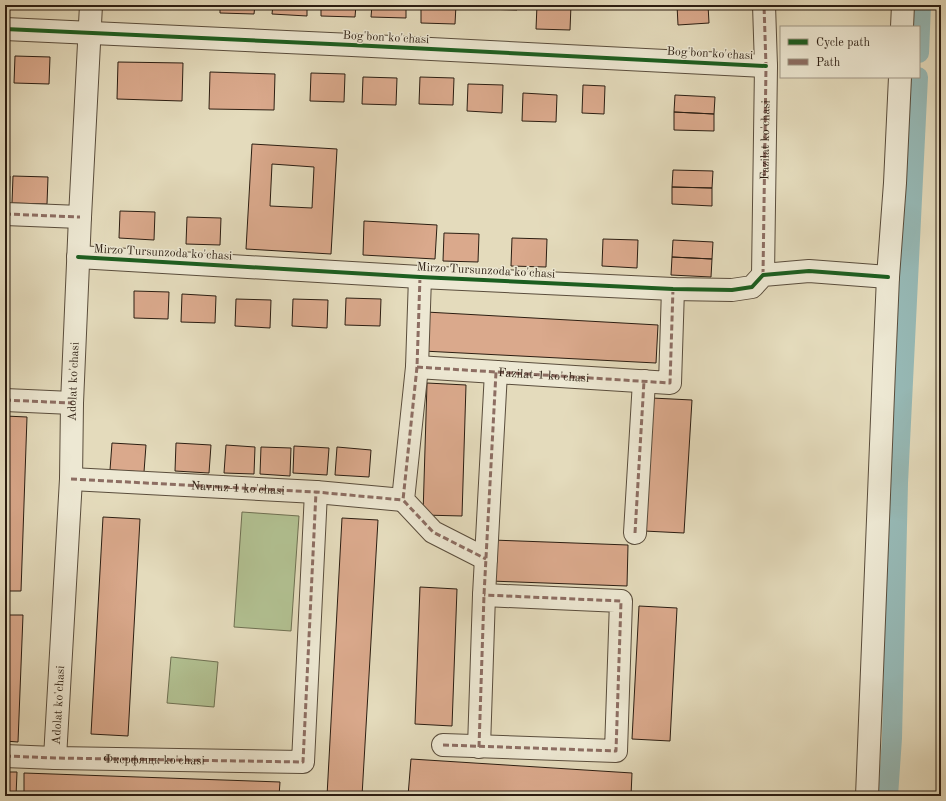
<svg xmlns="http://www.w3.org/2000/svg" width="946" height="801" viewBox="0 0 946 801" font-family="'Old Standard TT',serif">
<rect width="100%" height="100%" fill="#e4dbbc"/>
<filter id="stains"><feTurbulence type="fractalNoise" baseFrequency=".005" numOctaves="4"/><feColorMatrix values="0 0 0 0 .2 0 0 0 0 .09 0 0 0 0 .02 0 0 0 .5 -.17"/></filter>
<radialGradient id="worn" r=".72"><stop offset=".6" stop-color="#630" stop-opacity="0"/><stop offset="1" stop-color="#630" stop-opacity=".3"/></radialGradient>
<!-- green -->
<path fill="#b2c192" stroke="#6f7052" d="M242 512 299 516 291 631 234 627Z
M171 657 218 662 214 707 167 703Z"/>
<g fill="none" stroke-linecap="round" stroke-linejoin="round">
<!-- canal -->
<path stroke="#97bab7" stroke-width="20" d="M919 53 921 5
M888 796 892 738 898 483 918 77"/>
</g>
<!-- building -->
<path fill="#daa98c" stroke="#2c1e12" fill-rule="evenodd" d="M119 5H154L153 8 119 7Z
M164 5H198V7Z
M220 5H255L254 14 220 13Z
M273 5H307V16L272 14Z
M321 5H356L355 17 321 16Z
M372 5H406V18L371 17Z
M421 5H456L455 24 421 23Z
M483 5H517V10L483 9Z
M537 5H571L570 30 536 29Z
M677 5H708L709 23 678 25Z
M15 56 50 57 49 84 14 83Z
M118 62 183 63 182 101 117 99Z
M210 72 275 74 274 110 209 109Z
M311 73 345 74 344 102 310 101Z
M363 77 397 78 396 105 362 104Z
M420 77 454 78 453 105 419 104Z
M468 84 503 85 502 113 467 111Z
M583 85 605 86 604 114 582 113Z
M523 93 557 95 556 122 522 121Z
M675 95 715 97 714 114 674 112Z
M674 112 714 114V131L674 130Z
M252 144 337 149 331 254 246 249ZM272 164 314 167 312 208 270 206Z
M673 170 713 171 712 188 672 187Z
M5 176H10L9 203H5Z
M13 176 48 177 47 204 12 203Z
M672 187 712 188V206L672 204Z
M120 211 155 212 154 240 119 238Z
M187 217 221 218 220 245 186 244Z
M364 221 437 225 435 259 363 255Z
M444 233 479 234 478 262 443 261Z
M512 238 547 239 546 267 511 266Z
M603 239 638 240 637 268 602 266Z
M673 240 713 242 712 259 672 257Z
M672 257 712 259 711 277 671 275Z
M134 291 169 292 168 319 134 318Z
M182 294 216 296 215 323 181 322Z
M346 298 381 299 380 326 345 325Z
M236 299 271 300 270 328 235 326Z
M293 299 328 300 327 328 292 326Z
M426 312 658 325 656 363 423 351Z
M427 383 466 385 462 516 423 515Z
M652 398 692 400 684 533 644 531Z
M5 416 27 417 21 591H5Z
M112 443 146 445 144 472 110 470Z
M176 443 211 445 209 473 175 471Z
M226 445 255 447 254 474 224 473Z
M294 446 329 448 327 475 293 473Z
M261 447 291 448 290 476 260 474Z
M337 447 371 450 369 477 335 475Z
M103 517 140 519 128 736 91 734Z
M342 518 378 520 362 796H327Z
M492 540 628 545 627 586 490 581Z
M420 587 457 589 452 726 415 724Z
M639 606 677 608 670 741 632 739Z
M5 615H23L18 742 5 741Z
M411 759 632 773 631 796H408Z
M5 772H17L16 796H5Z
M24 773 280 782 279 796H24Z"/>
<g fill="none" stroke-linecap="round" stroke-linejoin="round">
<defs>
<g id="minor">
<path d="M902 27 903 5"/>
<path d="M5 29 352 45 766 66"/>
<path d="M5 214 80 217"/>
<path d="M78 257 420 277 673 289 732 290 752 287 763 275 809 271 888 277"/>
<path d="M763 275 766 66 764 5"/>
<path d="M420 277 417 367 403 500 433 532 486 559"/>
<path id="s1" d="M417 367 670 383 673 289"/>
<path d="M5 400 72 403"/>
<path d="M71 479 316 492 403 500"/>
<path d="M635 533 644 381"/>
<path d="M443 745 616 751 621 601 484 595"/>
<path d="M479 747 484 595 496 372"/>
<path d="M5 756 55 758 303 762 316 492"/>
<path id="s2" d="M55 758 71 479 72 403 80 217 91 5"/>
<path d="M867 796 884 369 888 277 895 183 900 77"/>
</g>
</defs>
<!-- minor casing -->
<use href="#minor" stroke="#5a4d3c" stroke-width="24"/>
<!-- minor -->
<use href="#minor" stroke="#ede8d3" stroke-width="22"/>
<!-- quiet -->
<g stroke="#8d6e63" stroke-width="3" stroke-dasharray="6 3" stroke-linecap="butt">
<path d="M5 214 80 217"/>
<path id="s3" d="M763 275 766 66 764 5"/>
<path d="M420 277 417 367 403 500 433 532 486 559"/>
<path d="M417 367 670 383 673 289"/>
<path d="M5 400 72 403"/>
<path id="s4" d="M71 479 316 492 403 500"/>
<path d="M635 533 644 381"/>
<path d="M443 745 616 751 621 601 484 595"/>
<path d="M479 747 484 595 496 372"/>
<path id="s5" d="M5 756 55 758 303 762 316 492"/>
</g>
<defs>
<path id="cycleway" d="M5 29 352 45 766 66
M78 257 420 277 673 289 732 290 752 287 763 275 809 271 888 277"/>
</defs>
<!-- cycleway casing -->
<use href="#cycleway" stroke="#ede8d3" stroke-width="6"/>
<!-- cycleway -->
<use href="#cycleway" stroke="#1b5e20" stroke-width="4"/>
</g>
<g text-anchor="middle" stroke-width="3" stroke-linejoin="round" paint-order="stroke">
<!-- street labels -->
<g font-size="12" fill="#2c1e12" stroke="#ede8d3">
<text transform="translate(386 37) rotate(3)" y="4">Bog'bon ko'chasi</text>
<text transform="translate(710 53) rotate(3)" y="4">Bog'bon ko'chasi</text>
<text dy="4" stroke="none"><textPath href="#s3" startOffset="135">Fazilat ko'chasi</textPath></text>
<text transform="translate(163 252) rotate(3)" y="4">Mirzo Tursunzoda ko'chasi</text>
<text transform="translate(486 270) rotate(3)" y="4">Mirzo Tursunzoda ko'chasi</text>
<text dy="4" stroke="none"><textPath href="#s1" startOffset="127">Fazilat-1 ko'chasi</textPath></text>
<text dy="4" stroke="none"><textPath href="#s2" startOffset="377">Adolat ko'chasi</textPath></text>
<text dy="4" stroke="none"><textPath href="#s4" startOffset="167">Navruz-1 ko'chasi</textPath></text>
<text dy="4" stroke="none"><textPath href="#s2" startOffset="53">Adolat ko'chasi</textPath></text>
<text dy="4" stroke="none"><textPath href="#s5" startOffset="149">Фксрфящк ko'chasi</textPath></text>
</g>
</g>
<!-- margin -->
<rect width="946" height="801" fill="none" stroke="#e4dbbc" stroke-width="20"/>
<rect x="6" y="6" width="934" height="789" fill="none" stroke="#2c1e12" stroke-width="2"/>
<rect x="10" y="10" width="926" height="781" fill="none" stroke="#2c1e12"/>
<!-- legend -->
<rect x="780" y="26" width="140" height="52" fill="#ede8d3" stroke="#a09786"/>
<rect x="788" y="39" width="20" height="6" fill="#1b5e20" stroke="#a09786"/>
<text x="816" y="46" font-size="12" fill="#2c1e12">Cycle path</text>
<rect x="788" y="59" width="20" height="6" fill="#8d6e63" stroke="#a09786"/>
<text x="816" y="66" font-size="12" fill="#2c1e12">Path</text>
<rect width="100%" height="100%" filter="url(#stains)"/>
<rect width="100%" height="100%" fill="url(#worn)"/>
</svg>
